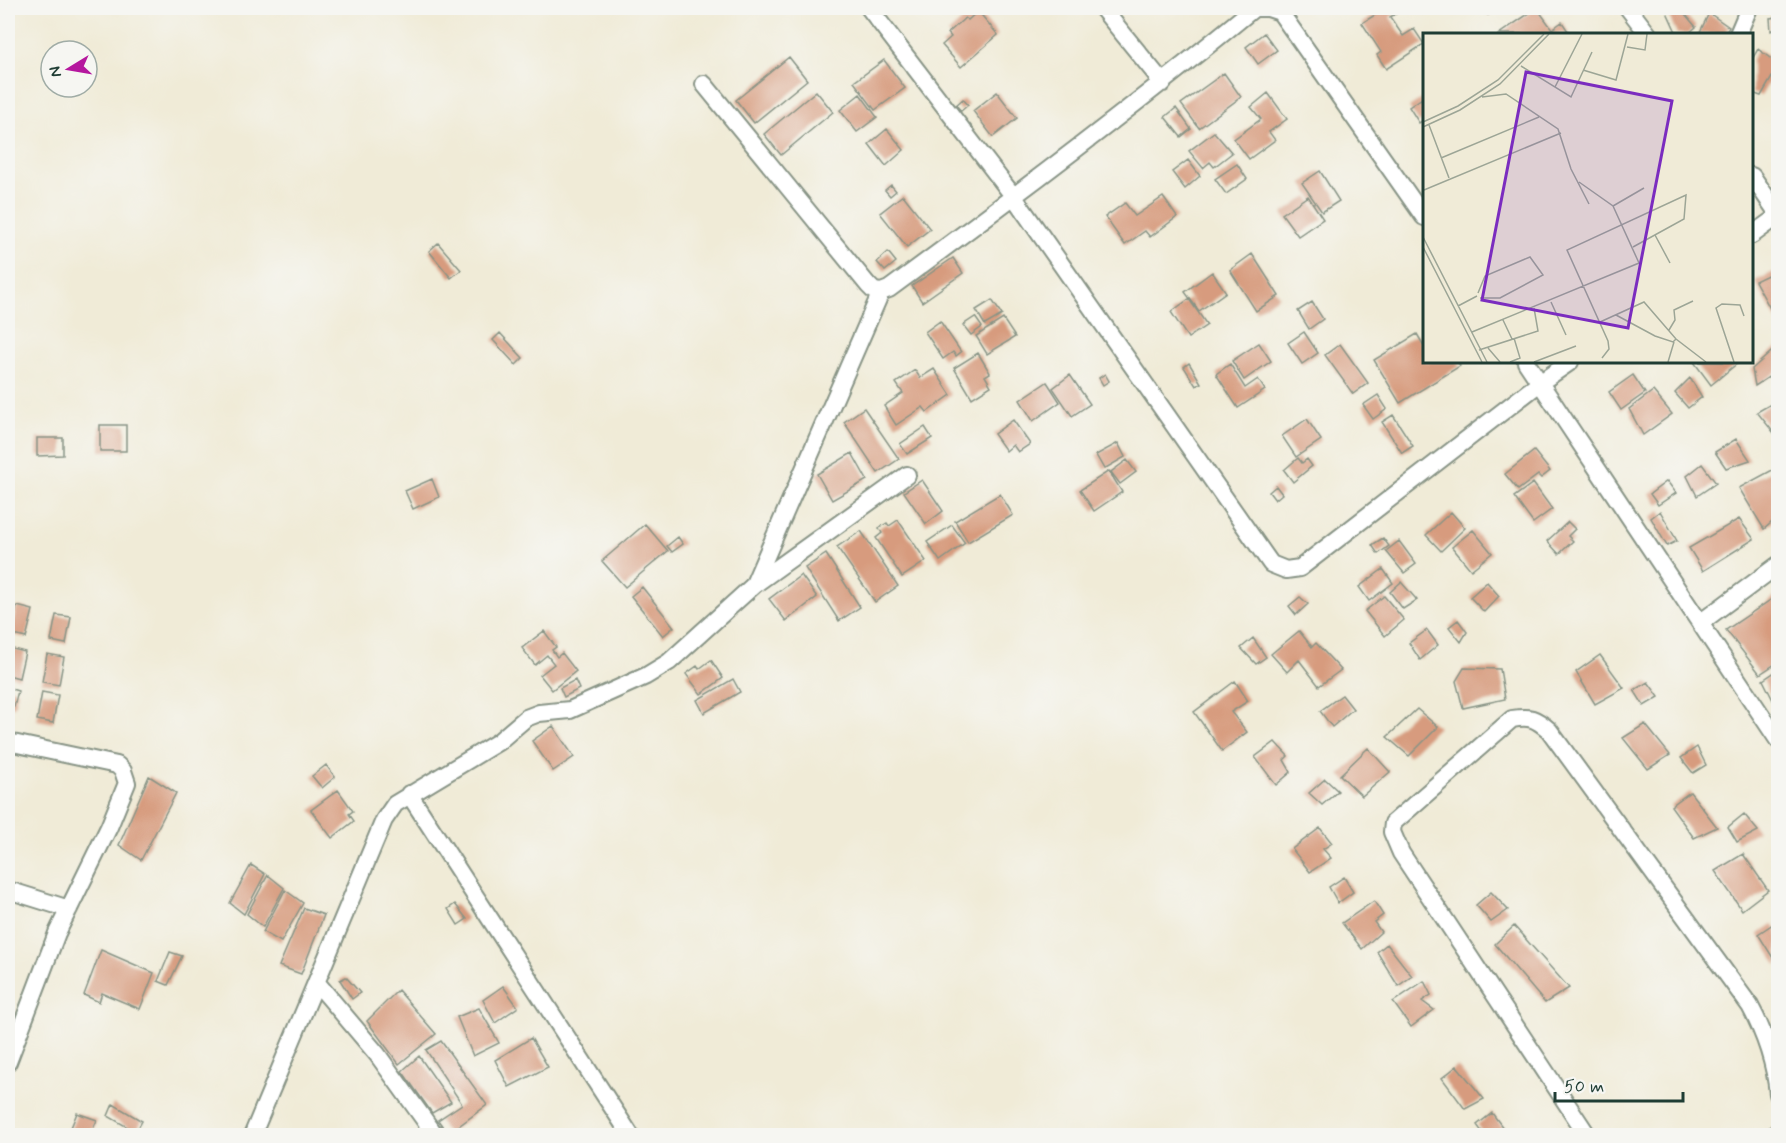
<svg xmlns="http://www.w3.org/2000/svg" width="1786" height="1143" viewBox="0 0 1786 1143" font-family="Mynerve,sans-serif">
<rect width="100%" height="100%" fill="#f6f6f2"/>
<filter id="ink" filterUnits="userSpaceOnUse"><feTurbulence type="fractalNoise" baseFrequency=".0167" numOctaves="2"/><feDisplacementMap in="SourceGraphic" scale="12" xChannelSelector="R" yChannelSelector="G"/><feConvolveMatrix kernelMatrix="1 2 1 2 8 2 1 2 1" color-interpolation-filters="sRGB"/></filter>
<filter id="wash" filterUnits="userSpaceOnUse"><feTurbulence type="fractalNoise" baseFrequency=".008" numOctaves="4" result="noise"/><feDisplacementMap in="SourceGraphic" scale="24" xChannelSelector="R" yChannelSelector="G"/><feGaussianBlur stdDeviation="1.35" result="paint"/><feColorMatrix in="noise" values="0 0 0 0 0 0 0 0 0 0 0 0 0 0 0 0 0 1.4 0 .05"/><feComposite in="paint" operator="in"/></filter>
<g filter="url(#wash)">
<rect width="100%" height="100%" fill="#f0ebd7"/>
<g id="blocks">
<!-- building -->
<path fill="#d79b7e" d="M1386 8H1399L1401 11 1390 17 1403 36 1414 29 1424 44 1386 69 1377 55 1381 52 1362 23Z
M1420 8H1435L1425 14Z
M1482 8H1498L1488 15Z
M1537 8 1552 29 1562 22 1570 34H1499Z
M1673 8H1680L1696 27 1688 34H1677L1667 12Z
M978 11 998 35 961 67 942 45 951 37 948 33 965 18 968 20Z
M1709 13 1729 27 1725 34H1699Z
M1777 17 1778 28 1771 31 1770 18Z
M1264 33 1277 50 1258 64 1246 47Z
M1758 49 1778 64V67L1761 96 1752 93V59Z
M789 57 807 80 754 123 736 100Z
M884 60 905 88 875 110 854 82Z
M1224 73 1241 97 1199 128 1181 104Z
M816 91 833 112 781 155 764 134Z
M997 92 1017 118 993 137 973 111Z
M1268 93 1287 119 1269 132 1275 140 1249 159 1234 139 1261 119 1251 107Z
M860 94 877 117 857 132 840 110Z
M1424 97V120L1419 123 1409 107Z
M963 99 968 105 961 111 956 105Z
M1176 108 1191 129 1181 137 1165 117Z
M887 129 904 150 886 166 869 144Z
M1214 132 1232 153 1214 167 1210 162 1203 168 1189 151Z
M1188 160 1200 176 1185 189 1172 172Z
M1237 164 1247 179 1226 194 1215 179Z
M1320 171 1339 201 1322 212 1302 183Z
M891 185 896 191 890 196 885 190Z
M903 195 930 229 907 247 880 213Z
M1308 196 1323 219 1298 236 1282 214Z
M1163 197 1177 217 1150 237 1145 231 1125 245 1105 217 1125 203 1135 216Z
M438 243 461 270 451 278 429 251Z
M888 252 896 262 885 271 877 262Z
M1252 254 1279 296 1256 311 1230 270Z
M953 258 963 273 922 302 912 286Z
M1778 270V323L1755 281Z
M1212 272 1226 292 1199 311 1185 292Z
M1189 299 1207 325 1188 338 1171 312Z
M992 300 1002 315 985 325 976 310Z
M1312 302 1323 319 1309 329 1298 311Z
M975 317 982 327 971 335 963 325Z
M1003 319 1015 337 987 354 976 336Z
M940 321 961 352 956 356 953 352 943 359 925 332Z
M1304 332 1318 353 1302 364 1288 343Z
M500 333 523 358 516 365 493 340Z
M1417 334 1424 346V362H1458L1460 366 1400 403 1374 360Z
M1259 343 1271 361 1244 380 1232 361Z
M1340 344 1368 383 1353 394 1325 355Z
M1778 346V371L1755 386 1752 369Z
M978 353 990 373 985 376 991 386 972 398 954 368Z
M1694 362H1739L1711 385Z
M1189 363 1201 383 1196 386 1184 367Z
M1230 364 1245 388 1258 379 1265 390 1238 408 1216 374Z
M934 369 951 395 927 412 923 407 896 425 884 406 903 393 896 383 915 370 920 378Z
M1105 374 1109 381 1103 385 1099 378Z
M1070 375 1090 404 1072 416 1053 388Z
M1633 375 1645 393 1621 410 1609 392Z
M1690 378 1702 397 1688 408 1675 393Z
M1047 382 1060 402 1033 421 1020 400Z
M1653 391 1672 414 1643 435 1629 409Z
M1378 395 1387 409 1373 419 1363 405Z
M1778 400V438L1757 412Z
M864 408 899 459 878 473 844 422Z
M1393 415 1413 446 1402 453 1382 422Z
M1307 419 1321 440 1296 457 1282 436Z
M1013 420 1030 444 1018 452 1013 445 1006 451 994 434Z
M100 425H126V451H100Z
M925 427 932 438 907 454 900 444Z
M37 438H63V455L37 456Z
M1736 439 1750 460 1726 468 1715 452Z
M1118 443 1125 457 1104 469 1096 455Z
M1534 451 1550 471 1541 478 1538 475 1518 490 1505 474Z
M852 453 867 480 832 500 817 474Z
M1298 458 1302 463 1307 459 1312 466 1293 482 1284 470Z
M1127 460 1136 472 1120 484 1111 472Z
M1702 464 1716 483 1697 496 1687 476Z
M1778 467V517L1764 529 1739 488Z
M1109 471 1122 492 1094 511 1080 490Z
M432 479 439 497 413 509 405 491Z
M922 480 943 511 926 524 904 492Z
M1667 481 1676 493 1658 505 1650 494Z
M1533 483 1552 509 1533 523 1514 497Z
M1276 486 1282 494 1275 500 1269 492Z
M1000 494 1013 515 968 542 955 521Z
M1660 511 1677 541 1667 546 1651 518Z
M1451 512 1465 528 1441 551 1426 535Z
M1739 519 1754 539 1703 571 1689 548Z
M898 520 926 561 902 577 876 538 882 533 879 528 887 523 889 526Z
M1568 522 1575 529 1568 536 1573 541 1559 554 1547 541Z
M645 524 668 551 625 587 602 561Z
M952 525 965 543 940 561 927 542Z
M1473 530 1492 553 1471 570 1452 547Z
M861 531 898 586 875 602 837 547Z
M678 537 683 544 672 552 667 546Z
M1383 538 1389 546 1378 554 1372 545Z
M1399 541 1416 564 1404 573 1386 551Z
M826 554 860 607 839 621 805 568Z
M1383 569 1393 583 1369 601 1359 587Z
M801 575 817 597 786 621 769 599Z
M1401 582 1417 600 1403 609 1390 592Z
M1487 582 1499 596 1484 612 1470 597Z
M642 587 674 627 663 636 631 596Z
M1778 595V662L1760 674 1726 630Z
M1384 596 1404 620 1385 636 1365 611Z
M1300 597 1308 604 1296 615 1289 606Z
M17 606 33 610 26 638 10 634Z
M56 615 71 617 66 644 51 641Z
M1458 620 1467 632 1461 642 1449 627Z
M1427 630 1438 645 1420 660 1409 643Z
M544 631 556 647 552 650 557 657 562 653 576 671 552 690 540 675 554 664 547 655 535 665 522 648Z
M1299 631 1312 647 1316 643 1341 670 1319 686 1299 660 1287 672 1271 654Z
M1253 638 1266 657 1256 664 1241 648Z
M9 648 25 652 19 678 8 675Z
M47 654 64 657 59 685 42 682Z
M1600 655 1624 688 1595 704 1576 672Z
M711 660 723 678 701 694 686 674 697 666 699 669Z
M1464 668 1500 669 1505 699 1463 708 1456 681Z
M1778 670V710L1763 680Z
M733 679 740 692 704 713 697 700Z
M575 680 579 689 564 697 560 688Z
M1235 681 1248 701 1231 712 1247 732 1222 751 1194 712Z
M1648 682 1659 697 1644 706 1634 690Z
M8 688 18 691 14 707 8 706Z
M42 692 58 695 53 723 37 720Z
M1342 695 1353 709 1332 727 1320 711Z
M1417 709 1438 727 1409 756 1387 737Z
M1645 724 1670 755 1648 769 1623 738Z
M553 726 574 757 553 771 532 741Z
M1275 742 1288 756 1284 760 1291 772 1276 785 1255 757Z
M1697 747 1706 765 1693 773 1681 758Z
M1368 748 1390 772 1362 796 1340 775Z
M326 765 335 777 322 788 312 776Z
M149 776 176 793 141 860 119 845Z
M1325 779 1338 791 1322 805 1309 793Z
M338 790 353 811 349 814 354 821 332 838 311 810Z
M1690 792 1717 827 1694 838 1671 806Z
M1744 814 1758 831 1737 842 1728 827Z
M1320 828 1332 843 1323 849 1331 858 1310 872 1292 849Z
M1743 854 1768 890 1742 910 1715 871Z
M251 865 265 874 244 914 230 903Z
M268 875 284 888 263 927 247 914Z
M1344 877 1353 892 1338 903 1329 887Z
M285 890 303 903 281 942 263 932Z
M1491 892 1508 910 1491 922 1476 905Z
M1374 901 1383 915 1374 922 1381 932 1362 949 1342 923Z
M455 904 467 919 458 925 448 909Z
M304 908 324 915 301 974 279 966Z
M1773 924 1778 932V966L1758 934Z
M1514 926 1569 988 1545 1003 1495 944Z
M1387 944 1412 976 1398 986 1377 952Z
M101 950 154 973 140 1009 102 993 99 1002 84 995Z
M170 952 182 956 168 985 158 981Z
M346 977 360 993 352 999 340 980Z
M1424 981 1431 995 1422 1001 1434 1010 1411 1027 1393 1002Z
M503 986 518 1007 495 1023 483 1000Z
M398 990 436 1034 399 1064 367 1021Z
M479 1008 499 1043 473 1056 457 1017Z
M531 1038 548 1067 509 1087 495 1060Z
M441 1041 487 1105 448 1134 438 1120 462 1104 426 1050Z
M419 1056 451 1102 432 1113 402 1071Z
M1457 1066 1484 1099 1465 1109 1442 1078Z
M113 1104 142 1121 136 1132 108 1116Z
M77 1113 97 1120 90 1136H81L70 1130Z
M1492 1113 1509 1136H1485L1477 1125Z"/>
</g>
</g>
<g filter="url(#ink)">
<use href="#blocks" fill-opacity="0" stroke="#889486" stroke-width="1.5"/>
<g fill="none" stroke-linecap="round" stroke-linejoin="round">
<defs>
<path id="minor" d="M869 8 1014 197 1271 564 1286 570 1300 568 1541 382 1570 362
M1102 8 1163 83
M1268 8 1280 12 1424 217
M1628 8 1648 34
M1738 34 1749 8
M704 84 868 285 874 291 881 292
M1752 176 1778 214
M1752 235 1778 216
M1526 362 1778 740
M754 584 881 292 889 289C1013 198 1135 106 1254 8H1267
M1700 623 1778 565
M8 742 117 765 123 771 127 783 109 827 57 933 8 1062
M409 794 631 1136
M8 890 69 909
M317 983 377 1054 436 1136
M252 1136 384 820 395 804 498 742 526 718 539 713 570 710 646 676 669 662 754 585 907 475
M1588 1136 1401 853 1392 832 1393 823 1512 719C1530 716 1535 718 1549 730L1750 1006C1765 1034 1775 1062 1778 1094
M1778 1136V1131"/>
</defs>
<!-- minor casing -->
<use href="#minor" stroke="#889486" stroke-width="20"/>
<!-- minor -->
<use href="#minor" stroke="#fff" stroke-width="16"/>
</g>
</g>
<!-- overview -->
<g transform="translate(1423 33)">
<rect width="330" height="330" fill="#f0ebd7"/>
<path fill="none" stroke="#9ca596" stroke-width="1.5" d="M204 14 222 17 224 1M98 33 148 64 169 19M160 37 193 47 205 1M132 54 159 1M59 64 83 61 135 96 148 136 166 171M0 89 35 73 75 47 121 1M6 92 26 145M0 94 37 77 77 51 126 1M18 125 116 84M1 157 138 100M190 173 221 155M232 202 247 230M0 204 64 329M0 214 59 329M55 260 62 243 107 224 120 242 77 265H57M128 269 143 302M35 273 54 263M193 282 232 303 250 309 253 306M80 287 89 306M177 289 221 269 253 306 283 329M246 297 252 287 251 277 270 268M49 299 216 230 190 173 156 149M65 315 77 329M56 317 115 298 111 275M179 325 186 316 185 308 144 217 263 162 261 186 210 214M87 329 97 325 91 305M111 329 153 313M245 329 251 309M311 329 293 275 299 271 317 272 321 283"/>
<path fill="#7b2cbf" fill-opacity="0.15" stroke="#7b2cbf" stroke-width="3" d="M103 39 249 68 205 295 59 267Z"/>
<rect width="330" height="330" fill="none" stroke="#1f3d34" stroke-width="3"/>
</g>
<!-- margin -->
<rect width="1786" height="1143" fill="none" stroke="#f6f6f2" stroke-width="30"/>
<!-- north arrow -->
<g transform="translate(69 69) rotate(259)"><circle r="28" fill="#f6f6f2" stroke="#a0aca6" stroke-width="1.5"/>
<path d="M0-4.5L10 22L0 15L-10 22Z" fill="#b5179e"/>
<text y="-9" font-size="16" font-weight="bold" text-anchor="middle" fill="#1f3d34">N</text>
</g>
<!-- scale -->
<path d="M1555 1092v9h128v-9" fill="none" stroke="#1f3d34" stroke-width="3"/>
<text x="1564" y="1092" font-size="18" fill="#1f3d34" stroke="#f6f6f2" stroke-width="4.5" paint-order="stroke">50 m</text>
</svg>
